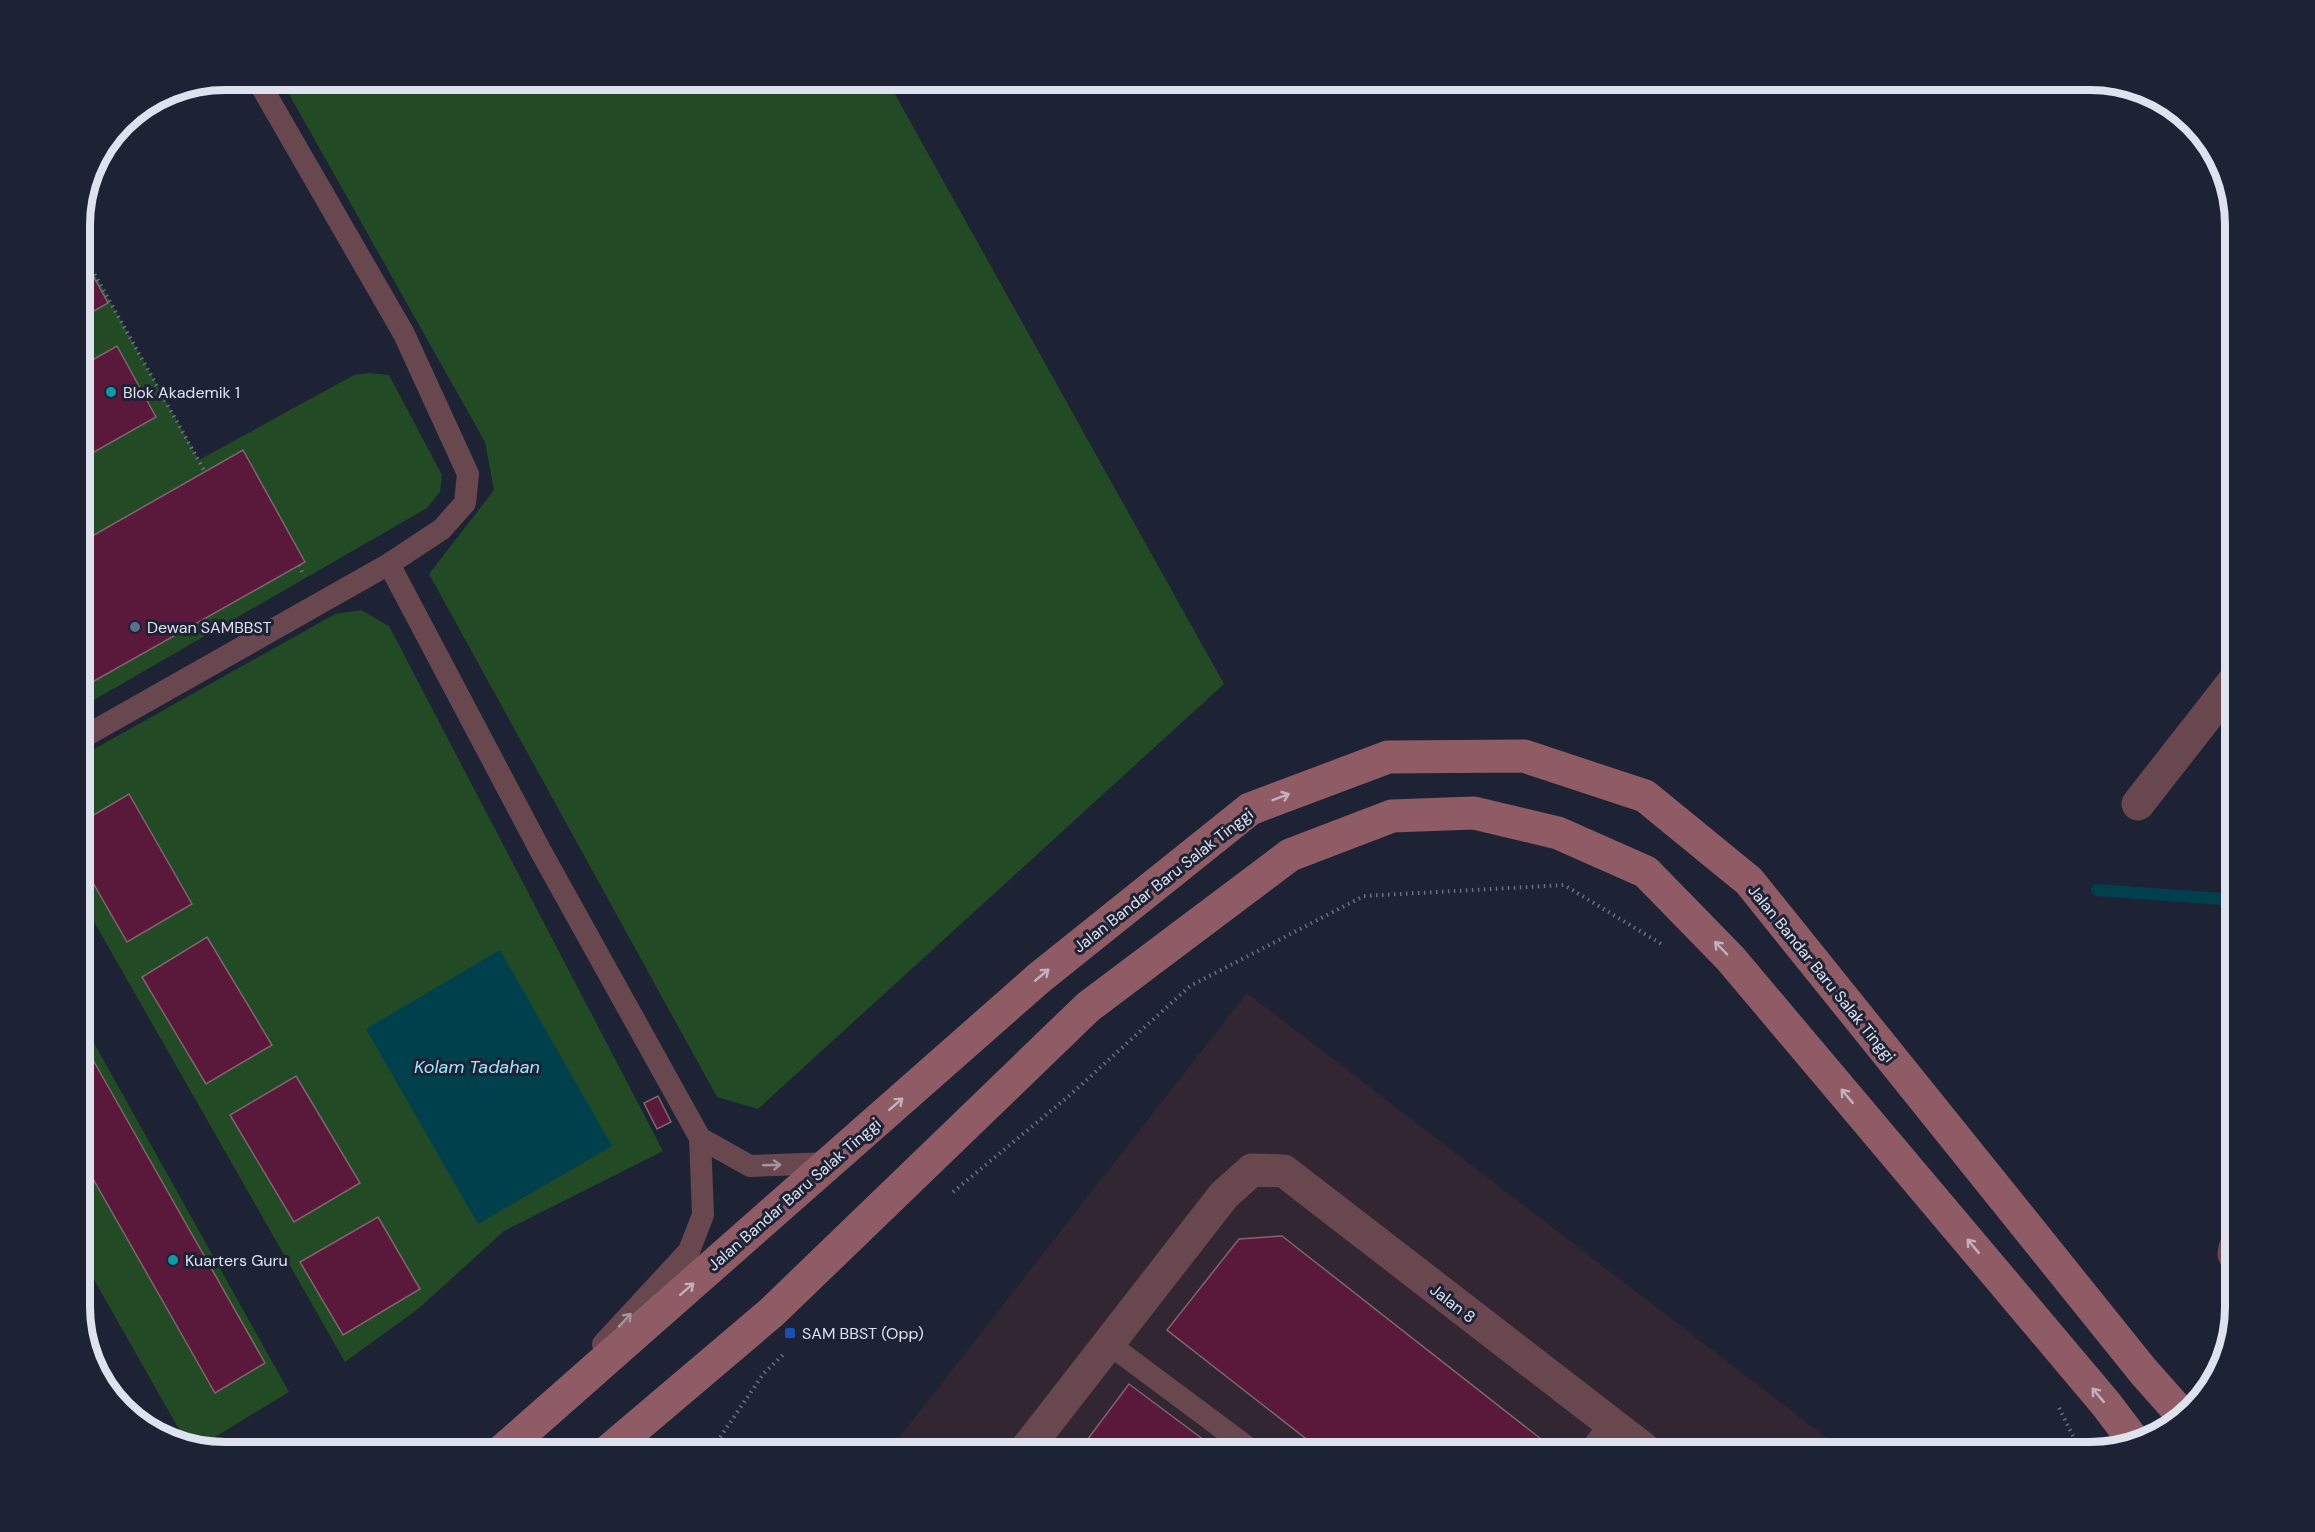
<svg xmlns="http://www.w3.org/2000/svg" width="2315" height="1532" viewBox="0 0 2315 1532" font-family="'DM Sans',sans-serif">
<rect width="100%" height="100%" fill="#1e2235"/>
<!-- commercial -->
<path fill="#322633" d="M1247 993 1845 1452H888Z"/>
<!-- green -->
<path fill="#224a25" d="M281 80H887L1224 684 758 1109 717 1097 429 574 494 490 485 442Z
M80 248 199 460 354 375 368 373 389 375 442 475 440 492 427 508 80 708Z
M361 610 389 626 663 1151 504 1231 418 1309 345 1362 80 897V757L335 614Z
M80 1018 289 1392 202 1445 185 1440 80 1255Z"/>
<!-- water -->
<path fill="#00404d" d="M500 950 612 1146 478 1224 366 1029Z"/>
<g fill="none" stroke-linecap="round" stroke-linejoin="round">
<!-- stream -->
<path stroke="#00404d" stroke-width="12" d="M2097 890 2235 900"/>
</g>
<!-- building -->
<path fill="#5a183b" stroke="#7f656f" stroke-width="1.5" d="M80 252 108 303 80 319Z
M117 346 156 417 80 460V367Z
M243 450 305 562 80 689V543Z
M129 794 192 904 127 942 80 860V823Z
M207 937 272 1045 206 1084 142 977Z
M80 1037 265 1363 215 1393 80 1156Z
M296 1076 360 1183 294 1222 230 1115Z
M658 1096 671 1122 657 1129 644 1103Z
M378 1217 420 1289 343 1335 300 1262Z
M1282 1236 1550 1446 1545 1452H1323L1167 1330 1239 1239Z
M1129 1384 1220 1452H1078Z"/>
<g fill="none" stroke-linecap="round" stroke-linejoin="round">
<!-- path -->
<path stroke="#6c6f80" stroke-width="4" stroke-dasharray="1.5 4.5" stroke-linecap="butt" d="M80 248 205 472
M299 565 304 576
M953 1192 1070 1095 1190 986 1364 896 1564 885 1663 945
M2059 1408 2081 1452
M710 1452 764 1373 783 1355"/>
<!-- service -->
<path stroke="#69474e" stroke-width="22" d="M389 564 539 848 700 1138 703 1215 689 1251 603 1344
M80 739 389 564 442 529 465 503 468 474 404 334 257 79
M700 1138 750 1166 829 1163
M1109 1344 1254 1452
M1589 1452 1610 1424"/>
<!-- minor -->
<path stroke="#69474e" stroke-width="33" d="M2138 804 2235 680
M2235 1248 2234 1254 2235 1256
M1024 1452 1224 1195 1252 1170 1284 1171 1648 1452"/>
<!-- secondary -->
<path stroke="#8f5b65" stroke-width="33" d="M501 1452 1039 978 1250 809 1388 757 1524 756 1645 796 1749 881 2143 1371 2182 1415
M607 1452 772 1312 1088 1007 1290 855 1392 816 1474 813 1558 833 1646 872 1730 958 2106 1404 2134 1441"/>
</g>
<!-- one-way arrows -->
<defs><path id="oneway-shaft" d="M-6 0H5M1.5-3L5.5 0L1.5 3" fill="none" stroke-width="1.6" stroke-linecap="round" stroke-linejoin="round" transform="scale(1.5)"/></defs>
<g stroke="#c2b2be">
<use href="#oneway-shaft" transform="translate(1281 797) rotate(-21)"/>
<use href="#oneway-shaft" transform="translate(1721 948) rotate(-134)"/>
<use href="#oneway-shaft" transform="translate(1042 975) rotate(-40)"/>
<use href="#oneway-shaft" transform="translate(1847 1096) rotate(-130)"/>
<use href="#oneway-shaft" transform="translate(896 1104) rotate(-41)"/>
<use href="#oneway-shaft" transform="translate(1973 1246) rotate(-130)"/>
<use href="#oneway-shaft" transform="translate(687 1289) rotate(-41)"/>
<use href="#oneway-shaft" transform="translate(2098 1395) rotate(-130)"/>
</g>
<g stroke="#a4949e">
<use href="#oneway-shaft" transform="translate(772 1165) rotate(-2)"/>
<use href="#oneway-shaft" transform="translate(625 1320) rotate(-47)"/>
</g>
<!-- markers -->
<g fill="#0f9aa8" stroke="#1e2235" stroke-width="2">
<circle cx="111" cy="392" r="6"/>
<circle cx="173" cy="1260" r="6"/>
</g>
<circle fill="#5c6f8a" stroke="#1e2235" stroke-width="2" cx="135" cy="627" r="6"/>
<rect fill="#1a4fb4" stroke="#1e2235" stroke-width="2" x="784" y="1327" width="12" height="12" rx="3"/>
<g text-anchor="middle" stroke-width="6" stroke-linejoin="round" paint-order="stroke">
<!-- poi labels -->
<g font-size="16" fill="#dee1ee" stroke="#1e2235" text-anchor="start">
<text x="123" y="398">Blok Akademik 1</text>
<text x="147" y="633">Dewan SAMBBST</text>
<text x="185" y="1266">Kuarters Guru</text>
<text x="802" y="1339">SAM BBST (Opp)</text>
</g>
<!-- street labels -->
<g font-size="16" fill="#dee1ee" stroke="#1e2235">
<text transform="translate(1163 880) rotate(-38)" y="6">Jalan Bandar Baru Salak Tinggi</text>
<text transform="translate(1822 973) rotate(51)" y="6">Jalan Bandar Baru Salak Tinggi</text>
<text transform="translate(794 1194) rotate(-41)" y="6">Jalan Bandar Baru Salak Tinggi</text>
<text transform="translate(1453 1303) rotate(38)" y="6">Jalan 8</text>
</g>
<!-- water labels -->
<g font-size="18" font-style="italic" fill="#9de9fe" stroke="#1e2235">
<text x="477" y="1073">Kolam Tadahan</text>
</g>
</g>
<!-- crop -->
<path d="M0 0H2315V1532H0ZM225 90H2090A135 135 0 0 1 2225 225V1307A135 135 0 0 1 2090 1442H225A135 135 0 0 1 90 1307V225A135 135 0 0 1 225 90Z" fill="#1e2235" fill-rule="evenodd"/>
<path fill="none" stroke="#dee1ee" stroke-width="8" d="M225 90H2090A135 135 0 0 1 2225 225V1307A135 135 0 0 1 2090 1442H225A135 135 0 0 1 90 1307V225A135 135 0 0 1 225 90Z"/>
</svg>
